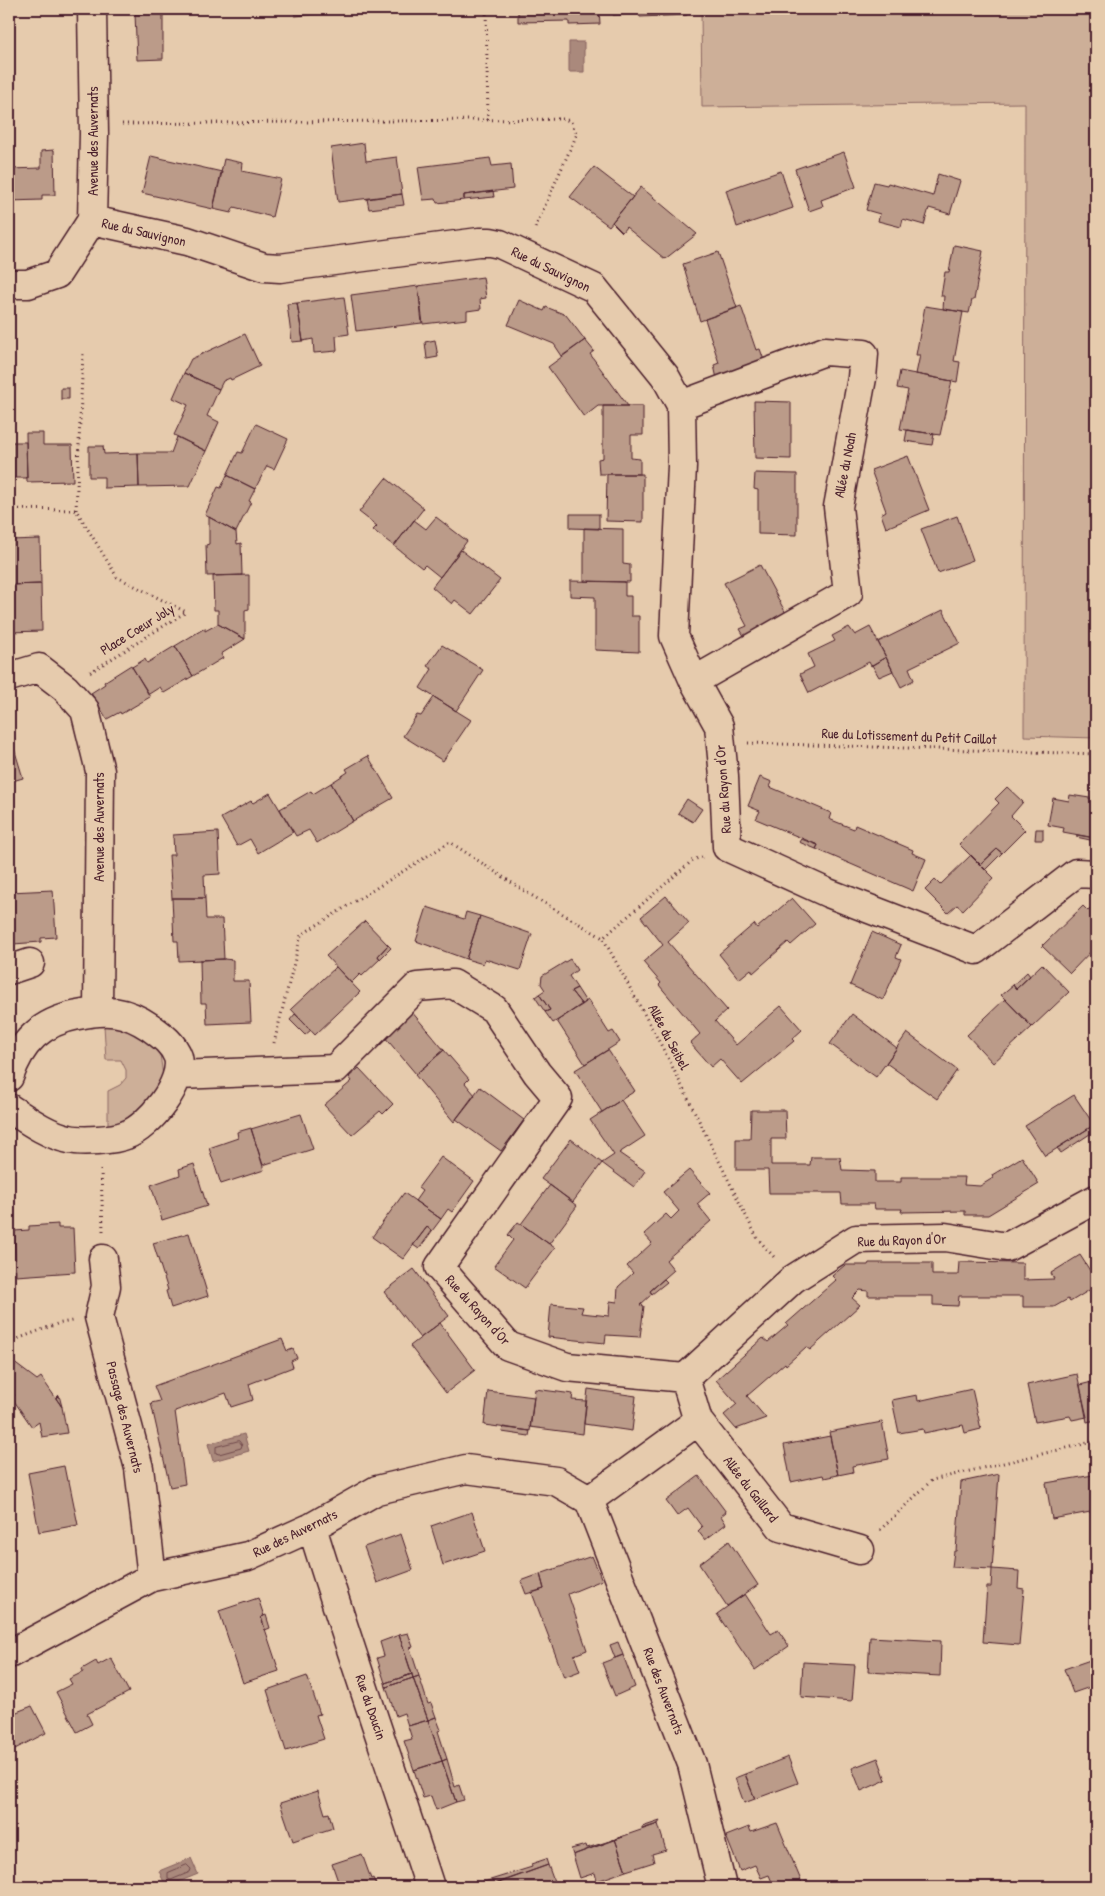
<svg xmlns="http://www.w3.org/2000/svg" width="1105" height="1896" viewBox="0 0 1105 1896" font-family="'Patrick Hand',sans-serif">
<rect width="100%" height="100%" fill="#e6cbad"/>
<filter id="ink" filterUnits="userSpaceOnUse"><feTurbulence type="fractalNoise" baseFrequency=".02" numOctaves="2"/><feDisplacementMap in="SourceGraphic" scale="10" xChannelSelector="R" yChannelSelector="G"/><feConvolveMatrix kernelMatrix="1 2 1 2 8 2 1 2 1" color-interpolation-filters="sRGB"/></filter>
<g filter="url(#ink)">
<!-- grass -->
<path fill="#cdaf98" stroke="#8c6762" d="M701 9H1096V738L1024 736 1025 103 702 107Z
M104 1025 124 1027 148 1036 160 1054 163 1076 158 1092 128 1124 108 1127V1091L120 1085 126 1078V1070L121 1060H106Z"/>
<!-- water -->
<path fill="#aa897c" stroke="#845f5c" d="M569 42H584V72H569Z
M244 1434 249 1451 213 1461 208 1444Z
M191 1858 198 1874 166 1887 159 1871Z"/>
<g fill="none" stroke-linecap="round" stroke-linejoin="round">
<!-- shore -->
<path stroke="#70494b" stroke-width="1" d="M239 1441 242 1445 241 1448 219 1454 216 1453V1447Z
M187 1865 191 1869 190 1872 171 1880 168 1879V1873Z"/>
</g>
<!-- building -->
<path fill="#bb9b89" stroke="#4a1f2b" d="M143 9H171V13L163 14V59L137 60 135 14H143Z
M217 9H277L217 10Z
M295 9H377V11L316 14 295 16Z
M518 9H599L600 24 569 25V21L518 22Z
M613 9H686L687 15 640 17 639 14 613 15Z
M364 143 366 161 397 157 402 194 338 202 331 148Z
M54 150 55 195H42V200L9 201V169L41 168V151Z
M844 152 856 187 821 200 823 206 809 211 795 169Z
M151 156 222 172 213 209 142 193Z
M490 158 492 166 511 164 513 189 464 195V200L437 203 436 199 423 200 418 167Z
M224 159 243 163 242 171 281 179 272 217 234 207 231 213 213 209Z
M594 167 633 197 609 226 570 197Z
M781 171 793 208 737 227 726 190Z
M938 174 960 181 950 214 929 208 924 225 903 219 901 227 878 221 880 214 866 210 874 182 887 185 888 183 933 196Z
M641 187 697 234 665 259 626 227 622 232 612 222Z
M493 191 494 197 464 200V195Z
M402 194 404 205 369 209 367 199Z
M954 245 983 251 974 300H972L969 313 943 309 944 296H941L945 272H949Z
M718 252 737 308 700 321 683 264Z
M483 277 486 298 480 299 481 309 467 311V319L423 324 418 286Z
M418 286 422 323 356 331 351 295Z
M344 297 349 334 336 336 337 351 314 353 313 339 303 341 297 303Z
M519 300 544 311 546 307 566 315 585 340 562 356 554 344 508 325Z
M297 303 303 341 292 342 287 304Z
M741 306 756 350 760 349 765 363 717 379 714 365 719 363 705 319Z
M925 306 963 312 954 361 960 362 957 382 916 374 920 355H916Z
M245 334 260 366 231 380 230 378 223 381 219 389 184 373 191 359Z
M435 340 438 357 427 359 425 342Z
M585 340 594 351 590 354 628 406H598L584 417 548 367Z
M900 371 952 381 940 435 900 429 908 390 897 388Z
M184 373 219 389 207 416 219 422 206 451 174 435 188 405 173 398Z
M61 388H69V399H61Z
M754 401 791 402V459L755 458Z
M603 406H643V435H631V458L640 459V474H599L598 459 603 458Z
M256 424 288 439 274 469 267 466 255 489 227 475 238 452 242 453Z
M907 430 934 434 932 445 905 441Z
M26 433H43V445H72L73 481 27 482Z
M177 437 206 451 190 486 139 487 138 453H171Z
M9 442H26L27 478H9Z
M89 446H103L104 454 138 453 139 487 104 488V477H89Z
M908 456 929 510 886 528 881 514 886 511 871 470Z
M755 473 797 474V535L758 534V490L754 489Z
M607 474H643V522L606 521Z
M227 475 255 489 249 501 251 502 236 532 205 515 218 487 221 488Z
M386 478 424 508 394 546 373 530 377 526 359 512Z
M570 514H599V529L570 528Z
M957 516 973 560 938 573 921 529Z
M209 517 236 532 237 544 241 543 242 575 207 576 206 545 209 544Z
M436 517 467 541 440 577 425 565 422 568 394 546 414 520 426 529Z
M584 528 623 529V564L630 565V582L584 581Z
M40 539 41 584 9 585V540Z
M461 550 500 580 473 614 455 600 452 604 432 587Z
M760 565 789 619 747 641 740 629 747 626 724 583Z
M249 575V609L245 610V639L218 624V610H214L213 576Z
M570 581 625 582V596H631V616H639V652L595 650V597L570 596Z
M41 584 42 631 9 632V585Z
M943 610 960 643 909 668 914 680 901 687 878 642Z
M218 624 245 639 221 654 223 658 193 676 175 646 205 628V631Z
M849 627 855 635 870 627 886 657 871 666 869 662 809 693 800 674 814 667 808 654 835 641 832 636Z
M442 645 483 670 456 711 420 688 432 669 427 666Z
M175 646 193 676 164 693 160 687 149 694 132 667 145 659 147 663Z
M886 657 893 671 879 677 872 665Z
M131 665 150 697 121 714 120 712 107 719 91 693 105 684 104 682Z
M434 697 471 720 443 761 403 736 417 715 421 716Z
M13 745 23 778 9 782V746Z
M368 756 393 798 353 821 331 783 348 772 346 769Z
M760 777 772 782 770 787 831 813 829 819 854 829 855 825 913 850 912 853 926 859 913 891 816 849 818 845 756 819 760 811 748 806Z
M331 783 353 821 317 843 309 830 296 836 280 809 311 791 313 794Z
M1007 787 1023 802 1011 816 1025 830 1002 853 997 849 980 865 959 844 999 803 995 799Z
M270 793 293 832 258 853 250 839 237 846 221 818 251 801 253 803Z
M1070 795 1096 799V841H1095V838L1063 832 1064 828 1048 825 1053 798 1069 801Z
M687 799 702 809 693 822 678 813Z
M1036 829H1043V840H1035Z
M218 832 220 874 204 875 205 898H172L169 855H174L173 835Z
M1077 835 1095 838V841L1076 837Z
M801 839 818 845 816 849 799 842Z
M997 849 1002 853 985 870 980 865Z
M971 855 994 878 963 910 957 905 948 913 925 890 935 880 940 885Z
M53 890 56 937 41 938V942L13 944V939H9V892Z
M666 896 689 923 668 942 727 1010 715 1021 736 1045 781 1006 802 1030 792 1039 794 1041 742 1084 720 1059 711 1067 690 1043 700 1034 659 985 661 983 643 962 663 945 641 917Z
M172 898H205L206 919H222L224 959 179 961 178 941H174Z
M792 898 815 924 791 945 788 942 753 973 751 969 739 979 719 954 754 924 757 928Z
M1096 904V946L1070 973 1042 946 1083 906 1088 911Z
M427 907 464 919 466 912 480 916 466 959 416 941Z
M480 916 532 934 520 970 485 959 483 964 466 959Z
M365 921 388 945 378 956 380 959 362 976 360 974 351 983 326 956Z
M872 932 901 945 896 957 901 959 883 1000 850 985Z
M388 945 391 948 380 959 378 956Z
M224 959 233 960V981H249L251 1022 207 1024 206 1003H201L200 960Z
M570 959 577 970 569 976 577 988 571 991 582 1005 553 1023 545 1012 550 1010 539 994 545 990 541 984 542 976Z
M1042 964 1069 992 1032 1027 1001 995 1013 985 1016 989Z
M336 967 360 992 315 1035 291 1009Z
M1027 972 1030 976 1016 989 1013 985Z
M577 988 586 1002 582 1005 571 991Z
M539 994 550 1010 545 1012 535 997Z
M1005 999 1032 1027 993 1063 967 1035Z
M588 1000 609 1033 613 1031 620 1042 585 1064 557 1021Z
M411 1011 444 1050 416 1074 384 1036Z
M295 1014 311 1030 305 1035 290 1020Z
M852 1014 897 1048 876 1077 830 1044Z
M907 1033 957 1070 937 1099 886 1063Z
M444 1050 469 1079 465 1083 475 1095 454 1122 415 1075Z
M608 1050 635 1091 602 1112 575 1070Z
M359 1068 393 1104 383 1114 380 1111 352 1135 324 1105 352 1081 349 1077Z
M480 1087 524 1120 501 1151 456 1119Z
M1074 1095 1094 1125 1045 1156 1025 1126Z
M621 1100 645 1136 619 1153 645 1171 634 1187 602 1163 614 1155 590 1120Z
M751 1110H785L786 1139H771V1165H810L811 1157H840L842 1170 875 1171V1182H901V1177H965L964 1185 980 1186 993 1178 992 1175 1022 1157 1039 1184 988 1215H965V1211L901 1212 902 1209H875L874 1204H842L841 1193H769L768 1170H736V1139H750Z
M301 1114 313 1149 263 1165 251 1129Z
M1094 1125 1096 1130 1061 1153 1057 1148Z
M251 1128 264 1170 221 1184 209 1148 238 1138 237 1132Z
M571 1139 602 1163 573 1202 541 1179Z
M441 1157 474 1181 452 1212 448 1209 441 1219 415 1201 422 1191 418 1188Z
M194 1164 207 1206 162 1220 151 1185 180 1175 179 1169Z
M689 1170 710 1193 697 1204 711 1221 666 1260 674 1270 650 1291 652 1294 640 1305 644 1306 640 1337 606 1335 605 1343 548 1337 551 1304 583 1307 581 1313 609 1316 610 1301 617 1302 618 1287 633 1273 627 1266 652 1243 644 1234 666 1214 671 1219 679 1211 663 1192Z
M550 1185 577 1206 549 1244 521 1224Z
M404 1193 441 1219 432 1231 427 1227 403 1259 372 1237Z
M518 1222 555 1248 525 1288 494 1266 513 1240 508 1235Z
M58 1224V1228H73L75 1272 16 1276 14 1231 29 1230V1226Z
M427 1227 432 1231 419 1249 413 1245Z
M189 1233 208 1296 171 1308 166 1291 168 1290 153 1243Z
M1080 1255 1096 1280V1286L1070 1302 1068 1299 1054 1307H1023V1296H959L958 1306 933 1305V1296H868V1291L860 1290 852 1298 860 1305 810 1350 806 1347 786 1365 785 1363 747 1396 766 1418 736 1429 724 1415 737 1404 716 1380 763 1338 768 1342 788 1325 786 1324 836 1280 832 1276 845 1265H868L869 1263H932V1275H958L959 1262 1023 1263V1280L1054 1279 1051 1273Z
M414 1269 449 1316 420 1338 384 1292Z
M664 1279 667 1282 652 1294 650 1291Z
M440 1323 475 1370 446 1393 410 1346Z
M282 1339 287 1351 293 1349 297 1358 291 1361 293 1367 249 1384 253 1400 231 1407 226 1393 175 1411 185 1484 170 1487 151 1403 160 1401 154 1386Z
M13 1362 37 1380 41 1377 62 1407 67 1433 42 1437 39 1422 32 1427 12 1398 15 1395 9 1390V1368Z
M1077 1374 1087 1417 1072 1420 1070 1416 1035 1422 1027 1385Z
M1096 1381V1420L1087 1422 1080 1385Z
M535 1389 573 1394 572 1400 586 1401 583 1434 530 1427Z
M588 1389 636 1396 632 1431 584 1424Z
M972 1389 981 1429 965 1433 963 1425 924 1433 923 1429 899 1433 892 1400 917 1395 918 1401Z
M488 1391 534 1397 530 1431 484 1425Z
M59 1395 62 1407 56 1398Z
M882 1422 889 1459 852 1466 853 1472 838 1475 829 1432Z
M503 1427 530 1431 529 1436 502 1432Z
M830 1436 838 1475 824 1478 823 1475 791 1482 784 1445Z
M64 1466 67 1481H69L78 1525 39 1532 28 1473Z
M999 1474 992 1569 952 1567 954 1551H956L961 1482Z
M1093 1475V1479L1096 1478V1511L1052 1519 1046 1483Z
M699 1476 726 1512 721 1516 726 1524 705 1540 698 1531 702 1527 688 1508 677 1516 666 1501Z
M472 1512 485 1551 443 1565 431 1526Z
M401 1534 413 1570 377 1583 364 1547Z
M729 1541 758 1585 727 1606 699 1564Z
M592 1556 602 1580 568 1594 587 1650 574 1655 580 1671 564 1677 532 1593 544 1589 540 1574Z
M992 1569 1019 1571 1018 1588 1024 1589 1019 1645 983 1642 987 1587H991Z
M540 1574 544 1589 526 1594 521 1581Z
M745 1594 771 1634 778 1630 789 1646 755 1670 717 1614Z
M258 1598 264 1616 261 1617 279 1671 243 1683 219 1611Z
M266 1615 270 1628 265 1630 261 1617Z
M408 1633 413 1647 410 1648 419 1676 413 1678 399 1635Z
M399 1635 412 1674 385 1683 377 1658 384 1656 380 1642Z
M870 1637 941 1641 940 1676 868 1672Z
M618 1642 623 1655 615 1658 610 1645Z
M623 1655 635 1687 615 1696 602 1663Z
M111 1658 129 1692 87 1714 92 1724 77 1732 56 1692 72 1684 69 1679 83 1672 82 1669 96 1661 98 1665Z
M1096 1658V1685L1073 1693 1064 1669Z
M803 1662 855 1665 852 1701 801 1697Z
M412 1674 413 1678 386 1687 385 1683Z
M307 1676 320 1714 316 1715 324 1739 286 1751 267 1690Z
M419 1676 428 1704 431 1703 436 1717 428 1720 413 1678Z
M413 1678 428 1720 408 1726 404 1713 396 1716 386 1687Z
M32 1706 46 1733 9 1752V1715Z
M436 1717 441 1730 438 1731 447 1759 442 1761 428 1720Z
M428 1720 442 1761 414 1770 404 1741 412 1739 408 1726Z
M788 1757 798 1783 755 1799 745 1774Z
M878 1758 886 1780 861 1791 852 1768Z
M447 1759 455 1787 459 1785 464 1800 456 1802 442 1761Z
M442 1761 456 1802 436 1810 431 1796 423 1798 414 1770Z
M745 1774 755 1799 744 1803 735 1778Z
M318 1791 325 1814 329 1813 333 1828 293 1841 280 1803Z
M660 1821 658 1824 642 1829V1827Z
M777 1823 802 1883 807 1881 809 1887H774L769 1875 761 1878 755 1865 740 1871 726 1836 749 1827 751 1832Z
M658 1824 666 1850 652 1854 654 1862 626 1871 615 1839Z
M623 1837 573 1855 571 1849 586 1845 587 1848Z
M615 1839 626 1871 597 1881 595 1873 580 1878 573 1855Z
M362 1854 371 1879 373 1878 377 1887H340L332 1864Z
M546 1859 548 1865 486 1887 484 1882 532 1867 531 1864Z
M548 1865 556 1887H488Z
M476 1881 477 1884 484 1882 486 1887H461Z
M223 1883 225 1887H212Z"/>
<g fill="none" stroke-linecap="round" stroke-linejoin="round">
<defs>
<path id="minor" d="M92 220 187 241 264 267 280 268 479 242H490L500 244 594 288 665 376 681 405 682 466 674 636 694 681 719 726 724 776 727 847 828 893 976 950 1076 873 1096 874
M9 284H28L57 274 92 220 94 134 92 9
M681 405 825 351 864 354 862 378 838 507 848 593 694 681
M9 677 39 668 65 688 85 710 100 771 98 1011
M9 970 30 963
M178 1075 335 1069 417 987 453 984 494 1009 537 1073 558 1098 439 1267 508 1346 567 1367 685 1378 793 1279 856 1239 945 1237 1007 1247 1096 1199
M9 1077C21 1042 41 1022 78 1015 106 1009 125 1010 150 1027 161 1035 173 1043 178 1057 185 1082 149 1127 126 1135 114 1140 82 1142 69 1139 48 1135 26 1119 9 1108
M103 1259 106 1286 99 1317 139 1468 152 1577
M685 1378 698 1421 781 1527 860 1550
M589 1500 698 1421
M312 1527C349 1648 391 1767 430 1887
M9 1654 152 1577 248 1556 312 1527 377 1490 466 1469 556 1481 589 1500 692 1764 722 1887"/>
</defs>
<!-- minor casing -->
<use href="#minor" stroke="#4a1f2b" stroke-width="31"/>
<!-- path -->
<path stroke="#4a1f2b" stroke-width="3" stroke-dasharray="1 4" stroke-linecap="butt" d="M486 9 488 120
M122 124 565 119 571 122 577 134 535 228
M9 509 76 510 117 577 186 612 89 673
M76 510 83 354
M748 743 1096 754
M702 857 693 860 603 938 668 1058 757 1238 774 1257
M274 1043 301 935 450 842 526 892 603 938
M101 1170 103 1231
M9 1342 57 1324 72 1321
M880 1530 932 1480 1092 1442"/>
<!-- minor -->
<use href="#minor" stroke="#e6cbad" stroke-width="28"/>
</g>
</g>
<g text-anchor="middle" stroke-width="5" stroke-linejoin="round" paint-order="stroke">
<!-- street labels -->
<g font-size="14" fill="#4a1f2b" stroke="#e6cbad">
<text transform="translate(93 141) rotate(-90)" y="5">Avenue des Auvernats</text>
<text transform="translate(144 232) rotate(13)" y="5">Rue du Sauvignon</text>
<text transform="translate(551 269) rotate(26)" y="5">Rue du Sauvignon</text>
<text transform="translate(845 465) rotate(-79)" y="5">Allée du Noah</text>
<text transform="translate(137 629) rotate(-32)" y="5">Place Coeur Joly</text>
<text transform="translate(909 736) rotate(2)" y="5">Rue du Lotissement du Petit Caillot</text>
<text transform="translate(723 789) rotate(-94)" y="5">Rue du Rayon d'Or</text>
<text transform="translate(99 827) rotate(-90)" y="5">Avenue des Auvernats</text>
<text transform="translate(669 1037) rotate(62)" y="5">Allée du Seibel</text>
<text transform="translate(902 1240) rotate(-2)" y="5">Rue du Rayon d'Or</text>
<text transform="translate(478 1310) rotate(48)" y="5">Rue du Rayon d'Or</text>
<text transform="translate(125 1417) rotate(76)" y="5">Passage des Auvernats</text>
<text transform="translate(751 1489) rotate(52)" y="5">Allée du Gaillard</text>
<text transform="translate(295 1533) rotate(-26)" y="5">Rue des Auvernats</text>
<text transform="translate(664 1691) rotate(69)" y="5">Rue des Auvernats</text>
<text transform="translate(371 1707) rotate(71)" y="5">Rue du Doucin</text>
</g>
</g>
<!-- margin -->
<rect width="1105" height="1896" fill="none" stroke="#e6cbad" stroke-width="30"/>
<rect x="15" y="15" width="1075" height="1866" fill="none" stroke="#4a1f2b" stroke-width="2" filter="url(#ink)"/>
</svg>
